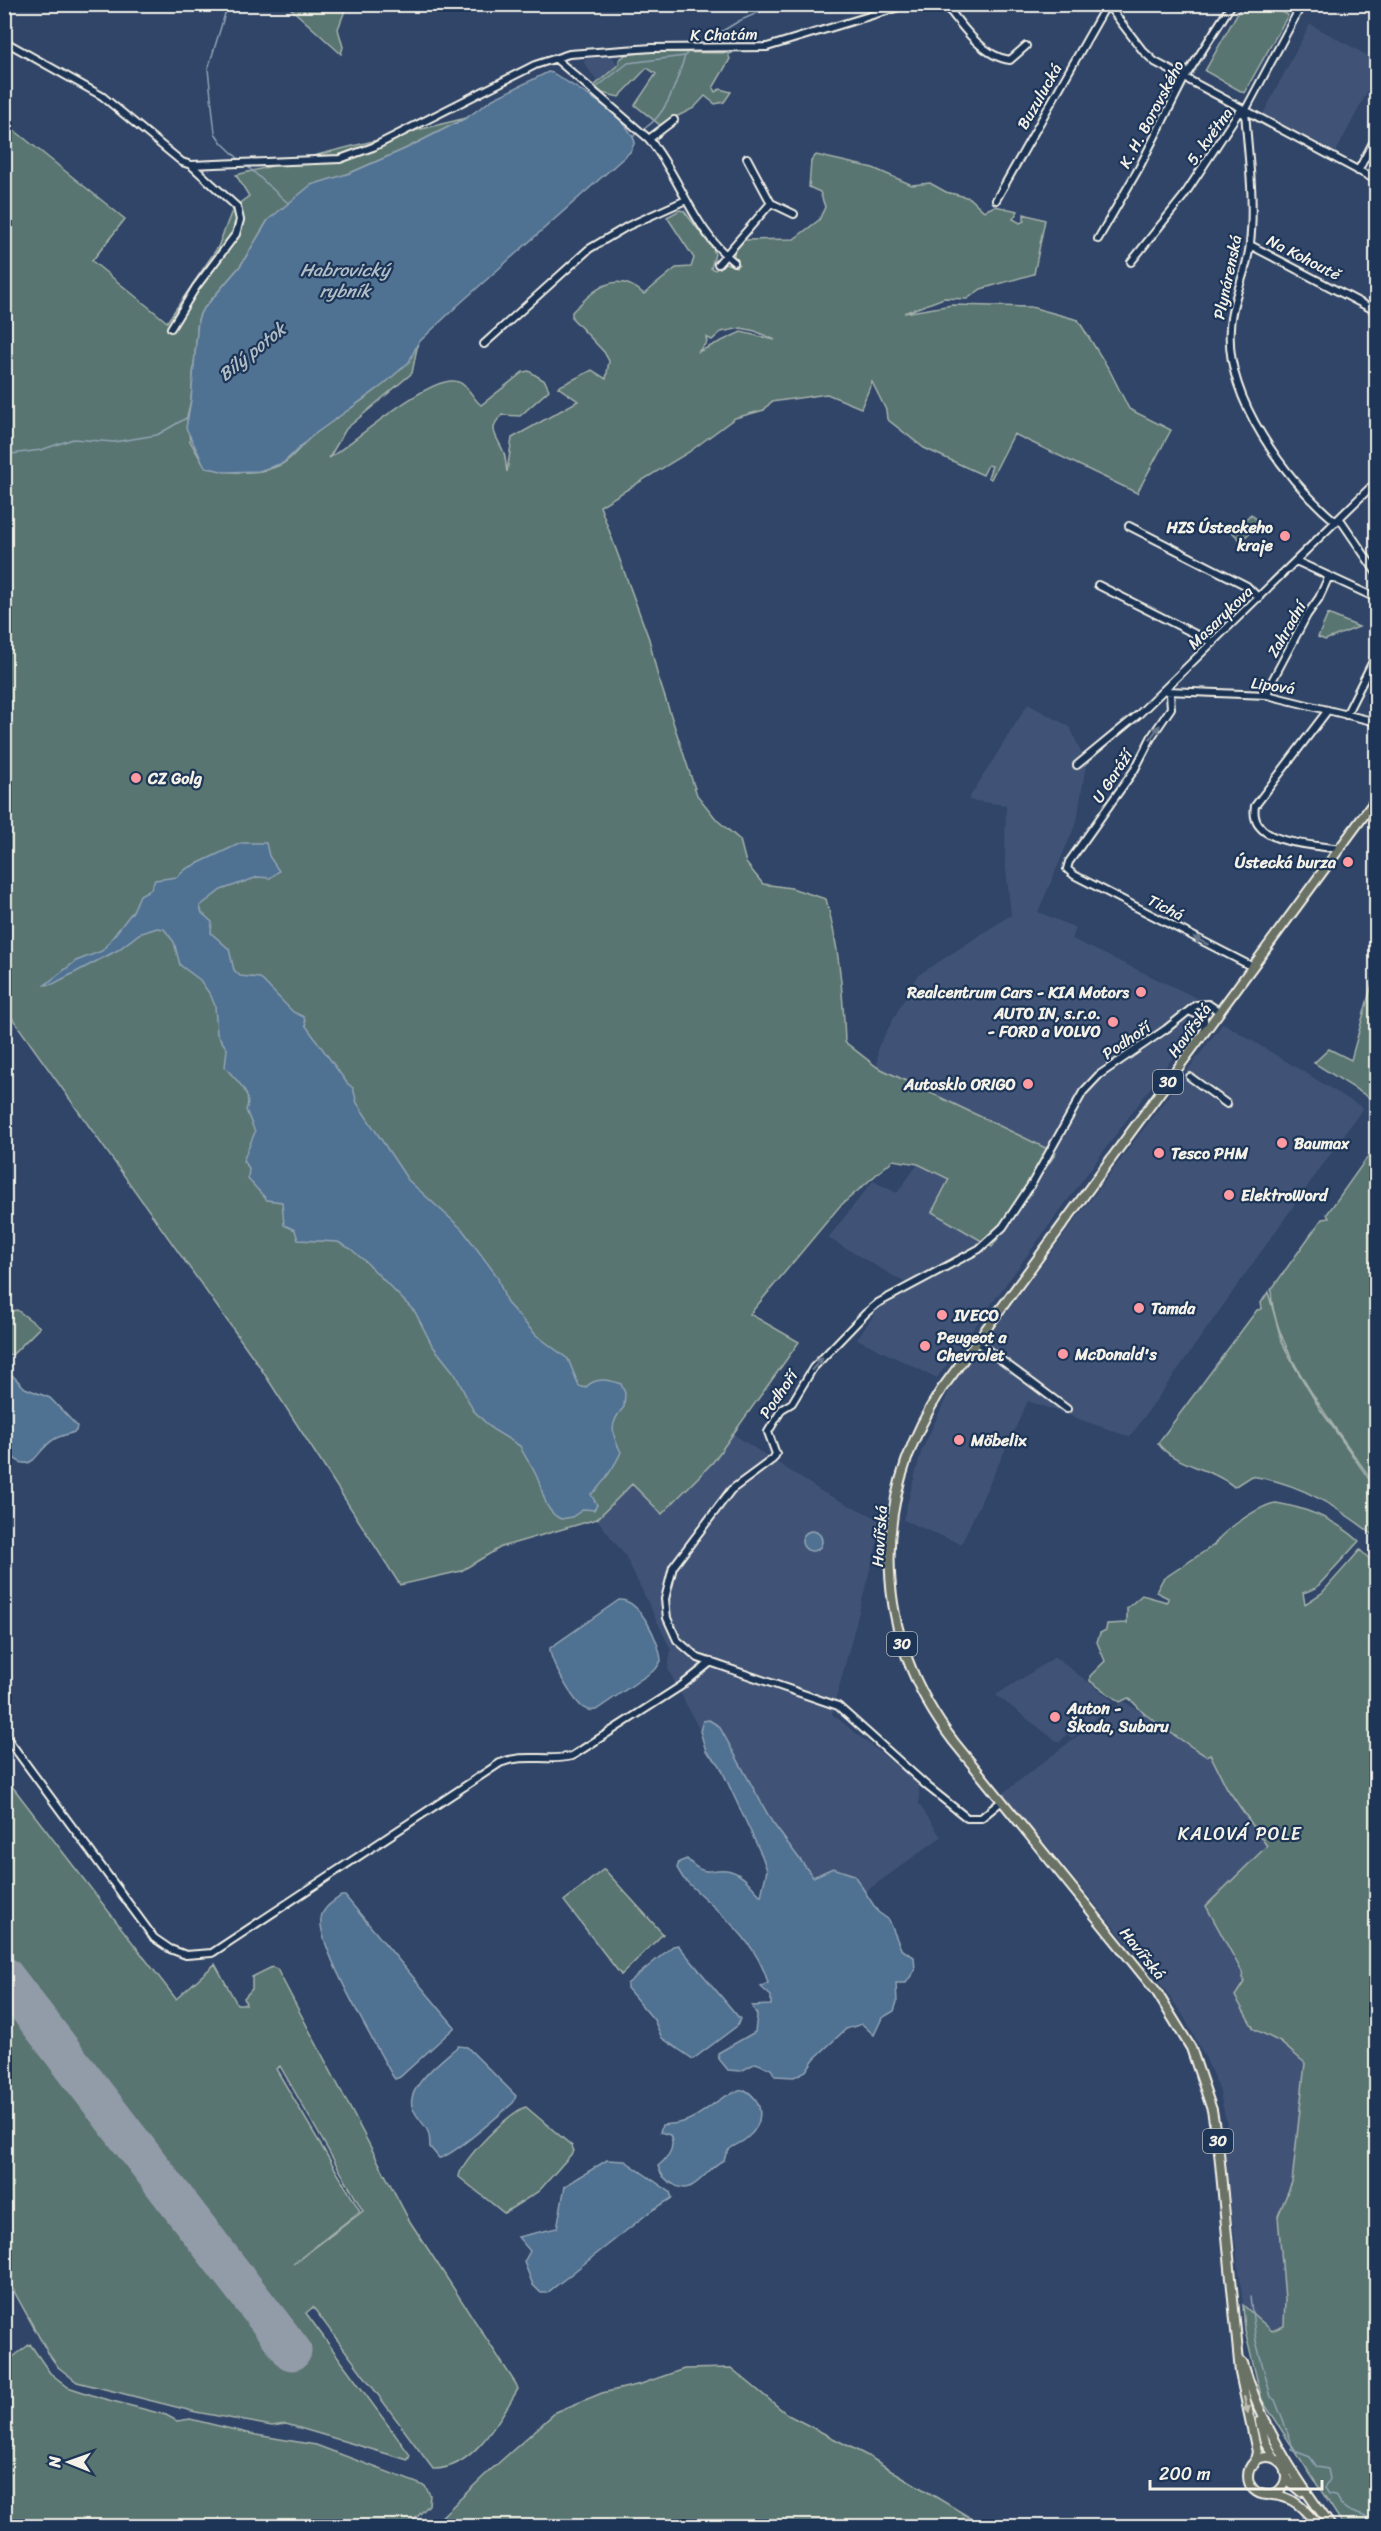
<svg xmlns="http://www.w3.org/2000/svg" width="1381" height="2531" viewBox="0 0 1381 2531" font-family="Sriracha,sans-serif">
<rect width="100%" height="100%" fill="#304568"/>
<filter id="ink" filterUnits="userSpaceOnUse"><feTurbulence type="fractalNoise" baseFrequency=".0167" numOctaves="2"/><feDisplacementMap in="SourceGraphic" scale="12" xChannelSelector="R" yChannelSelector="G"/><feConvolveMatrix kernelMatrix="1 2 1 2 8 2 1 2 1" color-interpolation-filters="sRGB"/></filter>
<g filter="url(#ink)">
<!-- built -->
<path fill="#415376" d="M1310 24 1376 60V75L1336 152 1263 114Z
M612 56 618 65 598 82 584 63 585 59Z
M1028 704 1070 727 1086 764 1077 821 1038 912 1076 928 1072 939 1197 998 1177 1012 1195 1027 937 1378 857 1339 878 1309 914 1288 828 1238 873 1181 897 1193 918 1164 949 1179 1056 1153 877 1067 878 1047 917 976 1011 915 1005 859 1006 805 968 800Z
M1223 1023 1363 1108 1130 1437 1028 1401 961 1544 903 1520 921 1452 953 1383Z
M733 1434 824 1493 883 1521 832 1714 919 1784V1804L941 1837 865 1892 854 1875 813 1877 772 1822 719 1726 703 1721 700 1731 668 1669 671 1650 626 1557 597 1519 632 1484 662 1514 713 1462Z
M1055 1657 1112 1700 1109 1707 1072 1738 1067 1734 1059 1743 996 1695Z
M1123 1701 1210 1754 1227 1788 1268 1846 1206 1906 1242 1972 1244 1982 1235 1996 1254 2029 1280 2042 1305 2063 1292 2182 1278 2216 1285 2299 1284 2326 1272 2331 1243 2305 1225 2157 1223 2127 1227 2125 1219 2089 1206 2059 1184 2017 1157 1979 1003 1793Z"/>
<!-- green -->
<path fill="#597471" stroke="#a6b2ac" stroke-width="1.5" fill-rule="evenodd" d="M287 5H347L338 29 343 47 341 54Z
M1242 5H1269L1288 15 1244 93 1205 71Z
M650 52 733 53 728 54 730 59 713 88 715 92 720 89 731 92 724 102 715 104 705 96 694 108 660 125 635 105 656 74 647 68 619 97 602 93 594 86 619 64V60L625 55Z
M466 118 405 149 350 173 268 220 241 265 201 312 198 320 191 400 187 417 190 441 205 467C230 473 259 476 282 464 293 458 302 444 312 436 349 406 396 386 418 343L412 373 346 429 329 458C354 442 426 378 454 381 467 382 472 398 481 405L523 372 529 371 545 381 549 390 520 416 502 415C486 430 498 437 504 453 506 460 506 467 507 472L512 438 578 401 558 387 592 370 606 379 609 361 604 352 572 318V312C594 290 615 268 644 294L676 268 691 267 694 258 667 217 680 210 684 211 713 249 715 254 711 268 715 270 725 263 736 267 739 264 734 258V251L744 240 794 239 819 220 825 207 820 192 809 187 811 161 816 155 873 168 912 185 930 183 946 192 970 198 984 211 995 206 1018 211 1013 219 1020 223 1024 221V214L1045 220 1034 274 981 289 967 299 944 298 904 313 952 305 1031 307 1078 320 1110 371 1129 409 1171 430 1137 493 1014 434 991 479 988 477 992 466 988 465 983 475 924 448 887 419 886 410 872 382 861 408 827 394 771 402 764 410 735 418 689 452 600 506 649 639 657 673 697 795 717 820 740 840 746 863 763 884 791 888 826 899C839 946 843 992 845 1042L877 1067 1056 1153 992 1247 932 1212 949 1179 918 1164 893 1160 839 1207 750 1314 799 1342 713 1462 662 1514 632 1484 597 1519 501 1547 461 1571 400 1585 260 1367 5 1008 4 122 125 219 92 261 167 322 218 247 233 208 249 196 236 175ZM741 328 755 331 775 340 741 332 698 352 707 342 706 337 712 340 721 332Z
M1251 514 1260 523 1241 541 1232 532Z
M1328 614 1359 627 1325 640 1318 637Z
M1375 973 1376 974V1102L1314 1063 1329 1049 1351 1060Z
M1376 1145V1486C1342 1436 1272 1351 1271 1290L1322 1219 1329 1218 1327 1214Z
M1268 1292 1282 1342 1292 1362 1320 1409 1376 1489V1537C1338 1507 1300 1483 1251 1476L1234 1487C1213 1468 1172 1465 1158 1443L1257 1310 1262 1309 1261 1303Z
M17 1310 40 1327 13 1354 5 1356V1323L12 1311Z
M1276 1503C1306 1508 1336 1520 1359 1541L1316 1588 1303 1593 1305 1604 1322 1593 1360 1550 1376 1565V2526H1344L1262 2400 1245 2331 1243 2305 1272 2331 1284 2326 1285 2299 1278 2216 1292 2182 1305 2063 1280 2042 1254 2029 1235 1996 1244 1982 1242 1972 1206 1906 1267 1846 1227 1788 1210 1754 1206 1756C1185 1743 1165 1729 1146 1715 1139 1710 1135 1702 1128 1698L1120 1702 1090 1681V1676L1105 1661 1097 1642 1100 1633 1106 1630 1107 1624 1127 1623V1608L1142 1595 1167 1602 1168 1598 1156 1592 1163 1579 1214 1545C1222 1531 1260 1505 1276 1503Z
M5 1777 176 1999 215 1964 237 2004H246L244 1998 252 1989V1977L272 1967 277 1969 409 2220 516 2384 518 2389C500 2419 473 2470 433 2469L313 2307 306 2313 410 2455 408 2460 286 2424 272 2426 196 2412 77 2382 58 2367 48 2353 5 2275ZM280 2066 363 2211 293 2264 360 2211 276 2069Z
M604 1869 663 1934 621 1975 564 1901Z
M526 2107 572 2146 574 2151 539 2191 504 2213 459 2177C459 2162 511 2110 526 2107Z
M30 2344 50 2373 68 2387 101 2398 166 2415 177 2421 190 2419 256 2435 316 2445 425 2486 430 2495 429 2505 408 2526H5V2363Z
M731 2368 788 2415 868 2456 984 2526H432L485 2475 556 2412 602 2393 641 2384 684 2369Z"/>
<!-- water -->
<path fill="#507192" stroke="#92a4b4" stroke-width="1.5" d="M548 72 553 73C577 89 625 113 635 142L630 152 457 306 418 343 409 362 383 385 312 436 283 463 259 471 225 472 205 467 186 428 191 400 198 320 201 312 241 265 268 220 311 185 350 173 405 149 466 118 493 99Z
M241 843H266L269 856 279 871 270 878 258 877 221 890 200 906 202 913 212 922 211 933 229 949 234 970 240 976 260 978 293 1012 304 1017 306 1026 347 1083 353 1088 357 1103 408 1180 462 1229 497 1276 507 1303 536 1335 568 1359 579 1386 585 1388C595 1377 607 1379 621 1384L625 1393 624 1407C609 1423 611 1434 621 1452 617 1462 600 1489 591 1494L597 1505 594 1510 584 1509 572 1517 561 1519C543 1511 544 1491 536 1475 531 1464 525 1458 520 1446L492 1429 473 1410 455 1374 432 1345 415 1312 368 1264 351 1249 338 1242 298 1240 295 1230 284 1225 282 1202 267 1200 248 1179 249 1168 243 1161 255 1132 246 1110C254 1092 234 1079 225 1067L227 1049 217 1034 215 1006 211 996 200 980 180 965 174 942 164 929 157 928 139 934 118 950 53 984 45 985 76 961 102 951 133 911 140 895 151 889 155 880 177 877 186 869Z
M6 1375 13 1376 25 1388 50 1398 77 1426 76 1431C69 1435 60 1435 53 1440 35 1451 32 1481 5 1449Z
M802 1541a10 10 0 1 1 20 0a10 10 0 1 1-20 0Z
M619 1600C640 1599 660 1642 661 1661L656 1669 596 1710C591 1711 586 1710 582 1707 572 1698 549 1660 550 1648Z
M709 1720 719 1726 772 1822 813 1877 833 1868 854 1875 878 1912 889 1920 901 1949 914 1957 915 1970 906 1983H896L897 2002 894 2011 882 2018 874 2035 862 2024 846 2029 814 2059 806 2071 794 2077 775 2076 771 2069 756 2063 741 2071 728 2070 719 2059 718 2053 755 2032 757 2015 752 2006 771 2005V1996L761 1987 768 1983C756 1938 715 1910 683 1878L677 1868 679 1862 687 1859C708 1881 711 1865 731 1871 745 1875 752 1888 761 1896L767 1870 762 1856 719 1764 706 1751 700 1731 703 1721Z
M341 1896H345L455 2027 400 2077 395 2079 392 2075C377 2047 317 1946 321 1919 322 1908 333 1902 341 1896Z
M678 1945 740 2019 737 2026 693 2059 662 2038 654 2020 627 1988V1984L673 1946Z
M458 2046 467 2047 516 2096 513 2103C501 2113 451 2158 439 2158L430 2147C430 2124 422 2127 413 2109 403 2088 445 2058 458 2046Z
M745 2090C765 2102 764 2124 747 2138 737 2147 728 2144 724 2160 706 2167 694 2199 673 2184 665 2180 660 2174 658 2166 668 2158 676 2147 670 2135L660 2132 662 2125C669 2124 678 2124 686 2121 709 2112 719 2093 745 2090Z
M607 2160 625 2161 670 2192 672 2198 651 2211 547 2293H541L533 2285 524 2262 530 2251 518 2237 557 2228 565 2186Z"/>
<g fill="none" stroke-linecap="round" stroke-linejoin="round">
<!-- stream -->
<path stroke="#92a4b4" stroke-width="1.5" d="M228 4 208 69 215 133 222 143 241 161
M701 44 739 21 778 4
M597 87 628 63 685 56 688 51
M644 129C669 112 676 82 685 56
M633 137 636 134
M247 166 288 203
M4 455 41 450 73 439 114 442 157 435 188 417
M1250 2297 1256 2341 1271 2397 1275 2400 1291 2441 1292 2450 1310 2457 1317 2467 1328 2469 1330 2479 1325 2488 1329 2494 1335 2495C1348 2521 1361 2507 1376 2526"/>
<!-- runway -->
<path stroke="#929ba8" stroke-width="39" d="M4 1976 292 2351"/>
<defs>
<path id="minor" d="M945 4C961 25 983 57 1010 60L1026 46
M1107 4 1143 51 1155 62 1376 180
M4 41 102 96 182 162 191 165 340 159 373 147 535 65 569 54 652 48 767 47 909 4
M556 59 649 139 674 120
M1245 111C1248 155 1255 200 1250 243 1248 272 1231 299 1230 328 1225 398 1285 479 1336 522
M1245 111 1302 4
M649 139C681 178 693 230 734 262
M747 158 771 203 794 214
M1358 171 1376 137
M996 200 1107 4
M1098 239 1139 168 1184 79 1232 4
M1250 245 1376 311
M1131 262 1183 197 1238 113 1245 111
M718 264 771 203
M171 328 196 287 236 234 240 220 237 207 191 165
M484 344 589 249 628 226 686 200
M1340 519 1376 572
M1129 526 1247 586 1259 598
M1296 561 1376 598
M1098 585 1213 643
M1167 691 1267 695 1376 722
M1170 694 1171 708 1152 736 1135 769 1069 862 1067 869 1074 875 1253 967
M1267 695 1271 683 1307 615 1319 598 1329 576
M1328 710 1255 806C1248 845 1312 844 1340 849
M1346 715 1376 655
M1077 765 1139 714 1376 482
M1189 1011 1204 1018V1030
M1190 1077 1227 1104
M977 1342 1067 1409
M4 1734 154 1938 170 1949 186 1955 212 1953 500 1763C524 1753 548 1762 572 1756L681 1686 711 1662
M1002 1801 981 1818H967L927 1786 838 1706 698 1658 677 1640 667 1618 665 1599 673 1567 731 1490 773 1459 776 1454 768 1432 782 1409 792 1403 813 1368 866 1313 878 1303 979 1249 1003 1227 1031 1185 1083 1092 1099 1075 1166 1029 1196 1005 1208 1004 1220 1012"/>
<path id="major" d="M1243 2363C1261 2425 1293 2475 1331 2526
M1260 2422 1265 2442 1274 2457
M1248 2476a19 19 0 1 1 38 0a19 19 0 1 1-38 0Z
M1254 2464 1257 2452 1240 2373 1219 2152 1212 2110 1191 2048 1156 1991 954 1742C872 1635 869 1503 941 1390L1376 799
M1285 2472 1288 2480 1302 2492
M1272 2495C1294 2496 1305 2510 1319 2526"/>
</defs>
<!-- minor casing -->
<use href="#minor" stroke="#f4f1e8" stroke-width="10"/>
<!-- major casing -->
<use href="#major" stroke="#f4f1e8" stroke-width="12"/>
<!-- minor -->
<use href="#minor" stroke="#1d3557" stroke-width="6"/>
<!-- major -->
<use href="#major" stroke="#6b7165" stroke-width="8"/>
</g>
<!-- one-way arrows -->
<defs><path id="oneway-solid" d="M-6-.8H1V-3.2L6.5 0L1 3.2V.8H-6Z" transform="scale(1.5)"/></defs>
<g fill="#68778a">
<use href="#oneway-solid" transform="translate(1155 732) rotate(-55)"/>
<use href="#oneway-solid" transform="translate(1201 941) rotate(-153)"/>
<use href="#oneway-solid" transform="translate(817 1364) rotate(-48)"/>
</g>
<use fill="#bdbeb4" href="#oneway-solid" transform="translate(1246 2405) rotate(77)"/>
</g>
<!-- markers -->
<g fill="#ff9aa2" stroke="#1d3557" stroke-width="2">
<circle cx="1285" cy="536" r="6"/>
<circle cx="136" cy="778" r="6"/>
<circle cx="1348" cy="862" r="6"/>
<circle cx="1141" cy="992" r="6"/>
<circle cx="1113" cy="1022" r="6"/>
<circle cx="1028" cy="1084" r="6"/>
<circle cx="1282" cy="1143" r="6"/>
<circle cx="1159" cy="1153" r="6"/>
<circle cx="1229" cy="1195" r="6"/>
<circle cx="1139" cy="1308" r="6"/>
<circle cx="942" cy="1315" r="6"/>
<circle cx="925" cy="1346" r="6"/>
<circle cx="1063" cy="1354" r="6"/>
<circle cx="959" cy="1440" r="6"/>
<circle cx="1055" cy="1717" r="6"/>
</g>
<g text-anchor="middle" stroke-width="4.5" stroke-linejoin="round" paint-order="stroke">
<!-- shield labels -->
<g fill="#1d3557" stroke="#b4b9bc" stroke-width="1.5">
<rect x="1153" y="1070" width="30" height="24" rx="4.5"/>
<rect x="887" y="1632" width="30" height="24" rx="4.5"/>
<rect x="1203" y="2129" width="30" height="24" rx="4.5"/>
</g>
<g font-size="15" font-weight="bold" fill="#f4f1e8">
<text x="1168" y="1087">30</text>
<text x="902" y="1649">30</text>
<text x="1218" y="2146">30</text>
</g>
<!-- street labels -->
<g font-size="16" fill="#f4f1e8" stroke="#1d3557">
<text transform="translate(724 34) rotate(-1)" y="6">K Chatám</text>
<text transform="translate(1039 96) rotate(-60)" y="6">Buzulucká</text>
<text transform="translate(1151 114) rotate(-62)" y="6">K. H. Borovského</text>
<text transform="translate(1209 136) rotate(-54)" y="6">5. května</text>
<text transform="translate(1304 257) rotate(27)" y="6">Na Kohoutě</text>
<text transform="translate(1227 277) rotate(-78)" y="6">Plynárenská</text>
<text transform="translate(1220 617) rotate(-44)" y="6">Masarykova</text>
<text transform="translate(1286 629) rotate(-60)" y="6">Zahradní</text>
<text transform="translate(1273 685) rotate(8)" y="6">Lipová</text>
<text transform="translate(1112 776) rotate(-57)" y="6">U Garáží</text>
<text transform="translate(1166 907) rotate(27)" y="6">Tichá</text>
<text transform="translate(1189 1030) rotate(-54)" y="6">Havířská</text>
<text transform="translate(1126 1040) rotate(-34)" y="6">Podhoří</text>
<text transform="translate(778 1394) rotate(-55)" y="6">Podhoří</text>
<text transform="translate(879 1536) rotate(-86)" y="6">Havířská</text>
<text transform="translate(1143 1953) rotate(51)" y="6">Havířská</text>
</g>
<!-- poi labels -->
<g font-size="16" font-weight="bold" fill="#f4f1e8" stroke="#1d3557" text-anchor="start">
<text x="1273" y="533" text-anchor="end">HZS Ústeckeho<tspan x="1273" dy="18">kraje</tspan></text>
<text x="148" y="784">CZ Golg</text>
<text x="1336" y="868" text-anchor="end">Ústecká burza</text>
<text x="1129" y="998" text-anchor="end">Realcentrum Cars - KIA Motors</text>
<text x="1101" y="1019" text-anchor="end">AUTO IN, s.r.o.<tspan x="1101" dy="18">- FORD a VOLVO</tspan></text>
<text x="1016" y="1090" text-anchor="end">Autosklo ORIGO</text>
<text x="1294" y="1149">Baumax</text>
<text x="1171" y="1159">Tesco PHM</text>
<text x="1241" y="1201">ElektroWord</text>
<text x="1151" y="1314">Tamda</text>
<text x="954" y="1321">IVECO</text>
<text x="937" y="1343">Peugeot a<tspan x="937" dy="18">Chevrolet</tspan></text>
<text x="1075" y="1360">McDonald's</text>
<text x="971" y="1446">Möbelix</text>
<text x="1067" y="1714">Auton -<tspan x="1067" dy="18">Škoda, Subaru</tspan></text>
</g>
<!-- water labels -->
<g font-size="18" font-style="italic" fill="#b2bec6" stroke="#1d3557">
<text x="345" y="276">Habrovický<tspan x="345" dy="21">rybník</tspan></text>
<text transform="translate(252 352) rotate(-39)" y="6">Bílý potok</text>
</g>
<!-- neighbourhood labels -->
<g font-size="18" letter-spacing="1.5" fill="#f4f1e8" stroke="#1d3557">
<text x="1240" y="1840">KALOVÁ POLE</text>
</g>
</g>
<!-- margin -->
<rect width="1381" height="2531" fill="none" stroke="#1d3557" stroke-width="24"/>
<rect x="12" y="12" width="1357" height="2507" fill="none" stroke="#f4f1e8" stroke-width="2" filter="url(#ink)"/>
<!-- north arrow -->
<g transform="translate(69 2462) rotate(271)" stroke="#1d3557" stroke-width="4.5" paint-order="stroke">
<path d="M0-4.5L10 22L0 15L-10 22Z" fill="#f4f1e8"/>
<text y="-9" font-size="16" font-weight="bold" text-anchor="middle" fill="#f4f1e8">N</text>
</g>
<!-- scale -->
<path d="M1150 2480v9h172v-9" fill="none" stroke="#f4f1e8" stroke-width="3"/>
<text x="1159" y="2480" font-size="18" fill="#f4f1e8" stroke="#1d3557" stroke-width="4.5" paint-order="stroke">200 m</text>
</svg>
